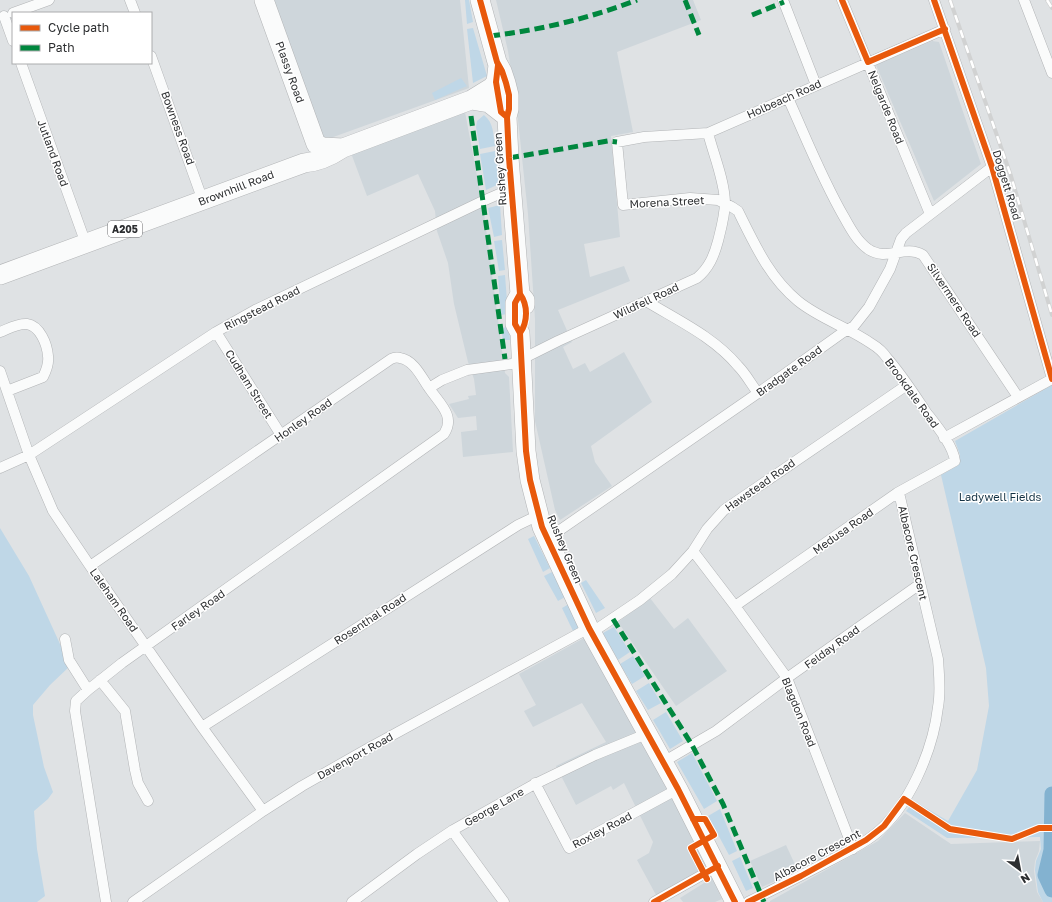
<svg xmlns="http://www.w3.org/2000/svg" width="1052" height="902" viewBox="0 0 1052 902" font-family="'Golos Text',sans-serif">
<rect width="100%" height="100%" fill="#dfe2e4"/>
<!-- built -->
<path fill="#ced6db" d="M269 0H460L469 88 325 140 320 135Z
M496 0H693L701 20 617 52 633 132 611 136 620 237 584 244 590 277 624 266 630 281 558 310 572 342 563 347 573 369 585 363 590 372 624 352 652 402 591 446 595 462 612 486 560 520 555 510 535 421V319L528 214 516 101 508 51Z
M932 41 939 42 981 164 934 201 876 65Z
M465 112 484 213 505 373 509 377 513 452 463 457 461 432 477 430 476 416 458 418 449 404 469 399 468 396 476 395 474 379 468 362 454 304 448 263 437 231 435 211 418 174 367 196 351 153Z
M650 598 674 629 688 618 727 671 676 706 618 622Z
M584 638 687 825 706 864 705 868 656 895 637 860 649 853 653 842 624 783 613 790 611 786 576 805 556 766 606 742 582 703 533 727 524 711 536 705 519 674Z
M905 813 951 844 1040 841 1039 851 1035 861 1034 871 1037 892 1043 902H770V901L878 841Z
M786 845 798 871 762 887 750 861Z
M712 878 722 899 715 902H683L680 898Z"/>
<!-- green -->
<path fill="#bfd7e7" d="M465 0H469L473 22 467 24Z
M473 28 487 76 473 83 467 29Z
M461 78 467 86 435 100 432 93Z
M484 115C494 123 493 134 495 146L480 149 476 127 477 121Z
M495 151 499 184 486 190 480 154Z
M500 205 502 235 494 237 488 208Z
M502 240 505 270 499 271 494 241Z
M505 275 508 314 501 315 498 276Z
M509 327 510 340H503L501 328Z
M1052 385V902H1043L1038 892 1035 870 1036 861 1041 849 1040 837 947 838 906 811 914 801 948 821 977 770 989 706 986 668 941 475 957 466 960 455 955 441Z
M0 528 29 576 70 666 50 685 33 705V715L44 767 53 792 48 799 34 811 37 849 45 896 37 902H0Z
M534 536 550 568 543 572 528 539Z
M552 572 565 597 558 601 544 576Z
M586 580 605 608 596 613 581 583Z
M569 604 581 627 573 631 562 608Z
M614 627 630 652 618 660 603 633Z
M633 656 645 676 632 684 620 664Z
M649 683 661 703 648 710 636 691Z
M666 712 683 741 670 749 653 720Z
M692 753 717 801 704 809 677 762Z
M720 809 737 851 729 855 708 816Z
M740 857 753 888 746 891 732 861Z"/>
<g fill="none" stroke-linecap="round" stroke-linejoin="round">
<!-- river -->
<path stroke="#83b2d0" stroke-width="15" d="M1052 794 1051 850 1045 875 1052 890"/>
<defs>
<path id="street" d="M130 0 135 13
M783 0 816 85
M842 0 930 214
M934 0 992 167 1052 379 944 438
M1024 0 1052 73
M13 13 49 0
M4 16 13 41
M151 56 203 201
M21 63 86 244
M788 98C806 138 822 179 844 217 850 228 857 241 868 249 887 262 904 244 923 255L1018 397
M646 301C677 320 714 337 738 366 746 374 751 384 758 393
M0 332C8 329 18 323 27 324 40 326 47 344 48 356 49 363 46 371 43 377L7 391
M216 332 281 435
M0 371 29 455 53 511 90 566 202 727 263 811
M0 468 29 455 216 332 255 310 483 201 499 194 511 192
M546 537 560 530 758 393 842 333 854 326 869 307 890 269 901 239 906 233 992 167
M693 551 735 606 787 678 853 849
M90 566 391 359C393 358 397 357 400 358 414 360 422 378 429 388L442 380 467 370 512 364 558 341 697 278C709 268 714 256 718 241 721 229 725 215 725 202 724 179 714 156 708 133
M735 606 897 493 955 461C953 445 936 425 926 412 914 394 902 375 887 358 883 352 877 347 872 344 848 327 820 319 798 301 769 277 755 245 738 211L732 207 718 200 690 198 623 205 617 142 644 137 708 133 945 29
M591 633 640 600 672 574 693 551 707 529 724 510 907 385
M65 639 69 660 88 690
M100 680 125 711 135 770 138 783 148 801
M202 727 518 525 539 515
M663 762 716 731 787 678 920 584
M535 783 569 848 678 789
M453 830 456 836 504 902
M106 902 75 711 76 701 88 690 122 663 444 434C456 416 439 403 429 388
M133 902 263 811 302 786 367 749 589 628
M352 902 417 854 453 830 533 785 595 755 639 737 647 732
M654 902 718 866
M748 902C775 889 802 875 829 861 844 853 860 846 874 835 909 808 933 750 938 707 941 691 939 675 938 659L900 497 897 493"/>
<path id="highway" d="M264 0 316 144 323 147 343 148
M480 0 497 62 502 71 506 83 509 95V109L507 117 509 158 520 294 525 300V305
M471 100 489 103 507 117
M0 275 304 163C319 162 331 156 343 148L471 100 492 87 496 82 498 65
M520 294 515 303V324L520 333 526 451 530 480 542 527 589 628 678 789 735 902"/>
</defs>
<!-- street casing -->
<use href="#street" stroke="#b2b4b6" stroke-width="11"/>
<!-- highway casing -->
<use href="#highway" stroke="#b2b4b6" stroke-width="20"/>
<!-- street -->
<use href="#street" stroke="#fafbfb" stroke-width="10"/>
<!-- highway -->
<use href="#highway" stroke="#fafbfb" stroke-width="19"/>
<defs>
<path id="rail" d="M950 0 1011 176 1052 315
M1047 0 1052 8"/>
</defs>
<!-- rail casing -->
<use href="#rail" stroke="#d1d2d2" stroke-width="4"/>
<!-- rail -->
<use href="#rail" stroke="#fff" stroke-width="2.5" stroke-dasharray="8" stroke-linecap="butt"/>
<!-- quiet -->
<path stroke="#00873e" stroke-width="5" stroke-dasharray="10 5" stroke-linecap="butt" d="M685 0 699 35
M752 15 784 2
M490 36C541 30 590 18 637 0
M471 116 505 359
M509 158 608 141 617 142
M613 619 692 745 723 804 764 902"/>
<defs>
<path id="cycleway" d="M480 0 497 62 502 71 506 83 509 95V109L507 117 509 158 520 294C528 305 528 322 520 333
M842 0 868 62 945 29
M934 0 992 167 1052 379
M498 65 496 82 501 112 507 117
M520 294 515 303V324L520 333 526 451 530 480 542 527 589 628 678 789 735 902
M693 819H705L714 835 691 848 707 879
M654 902 718 866
M748 902 801 876 866 840 884 826 904 799 950 829 1012 839 1039 828H1052"/>
</defs>
<!-- cycleway casing -->
<use href="#cycleway" stroke="#fff" stroke-width="8"/>
<!-- cycleway -->
<use href="#cycleway" stroke="#e8590c" stroke-width="6"/>
</g>
<g text-anchor="middle" stroke-width="3" stroke-linejoin="round" paint-order="stroke">
<!-- shield labels -->
<rect fill="#fff" stroke="#6c6d6f" stroke-width="1" x="108" y="221" width="34" height="16" rx="3"/>
<g font-size="10" font-weight="bold" fill="#2d2f31">
<text x="125" y="233">A205</text>
</g>
<!-- street labels -->
<g font-size="11" fill="#2d2f31" stroke="#fff">
<text transform="translate(290 72) rotate(70)" y="4">Plassy Road</text>
<text transform="translate(784 99) rotate(-24)" y="4">Holbeach Road</text>
<text transform="translate(886 107) rotate(68)" y="4">Nelgarde Road</text>
<text transform="translate(178 128) rotate(70)" y="4">Bowness Road</text>
<text transform="translate(53 153) rotate(70)" y="4">Jutland Road</text>
<text transform="translate(500 169) rotate(-94)" y="4">Rushey Green</text>
<text transform="translate(1007 185) rotate(73)" y="4">Doggett Road</text>
<text transform="translate(236 188) rotate(-21)" y="4">Brownhill Road</text>
<text transform="translate(667 202) rotate(-3)" y="4">Morena Street</text>
<text transform="translate(954 300) rotate(56)" y="4">Silvermere Road</text>
<text transform="translate(646 301) rotate(-25)" y="4">Wildfell Road</text>
<text transform="translate(262 308) rotate(-27)" y="4">Ringstead Road</text>
<text transform="translate(789 371) rotate(-36)" y="4">Bradgate Road</text>
<text transform="translate(249 384) rotate(58)" y="4">Cudham Street</text>
<text transform="translate(912 393) rotate(54)" y="4">Brookdale Road</text>
<text transform="translate(303 420) rotate(-35)" y="4">Honley Road</text>
<text transform="translate(760 485) rotate(-35)" y="4">Hawstead Road</text>
<text transform="translate(843 531) rotate(-35)" y="4">Medusa Road</text>
<text transform="translate(565 549) rotate(67)" y="4">Rushey Green</text>
<text transform="translate(913 553) rotate(77)" y="4">Albacore Crescent</text>
<text transform="translate(114 600) rotate(55)" y="4">Laleham Road</text>
<text transform="translate(198 610) rotate(-35)" y="4">Farley Road</text>
<text transform="translate(370 619) rotate(-33)" y="4">Rosenthal Road</text>
<text transform="translate(832 647) rotate(-36)" y="4">Felday Road</text>
<text transform="translate(799 712) rotate(68)" y="4">Blagdon Road</text>
<text transform="translate(355 756) rotate(-29)" y="4">Davenport Road</text>
<text transform="translate(494 807) rotate(-30)" y="4">George Lane</text>
<text transform="translate(602 830) rotate(-28)" y="4">Roxley Road</text>
<text transform="translate(817 855) rotate(-28)" y="4">Albacore Crescent</text>
</g>
<!-- park labels -->
<g font-size="11" fill="#143244" stroke="#fff">
<text x="1000" y="501">Ladywell Fields</text>
</g>
</g>
<!-- legend -->
<rect x="12" y="12" width="140" height="52" fill="#ffffff" stroke="#abacad"/>
<rect x="20" y="25" width="20" height="6" fill="#e8590c" stroke="#abacad"/>
<text x="48" y="32" font-size="12" fill="#2d2f31">Cycle path</text>
<rect x="20" y="45" width="20" height="6" fill="#00873e" stroke="#abacad"/>
<text x="48" y="52" font-size="12" fill="#2d2f31">Path</text>
<!-- north arrow -->
<g transform="translate(1020 870) rotate(148)" stroke="#ffffff" stroke-width="3" paint-order="stroke">
<path d="M0-3L7 15L0 10L-7 15Z" fill="#2d2f31"/>
<text y="-6" font-size="11" font-weight="bold" text-anchor="middle" fill="#2d2f31">N</text>
</g>
</svg>
